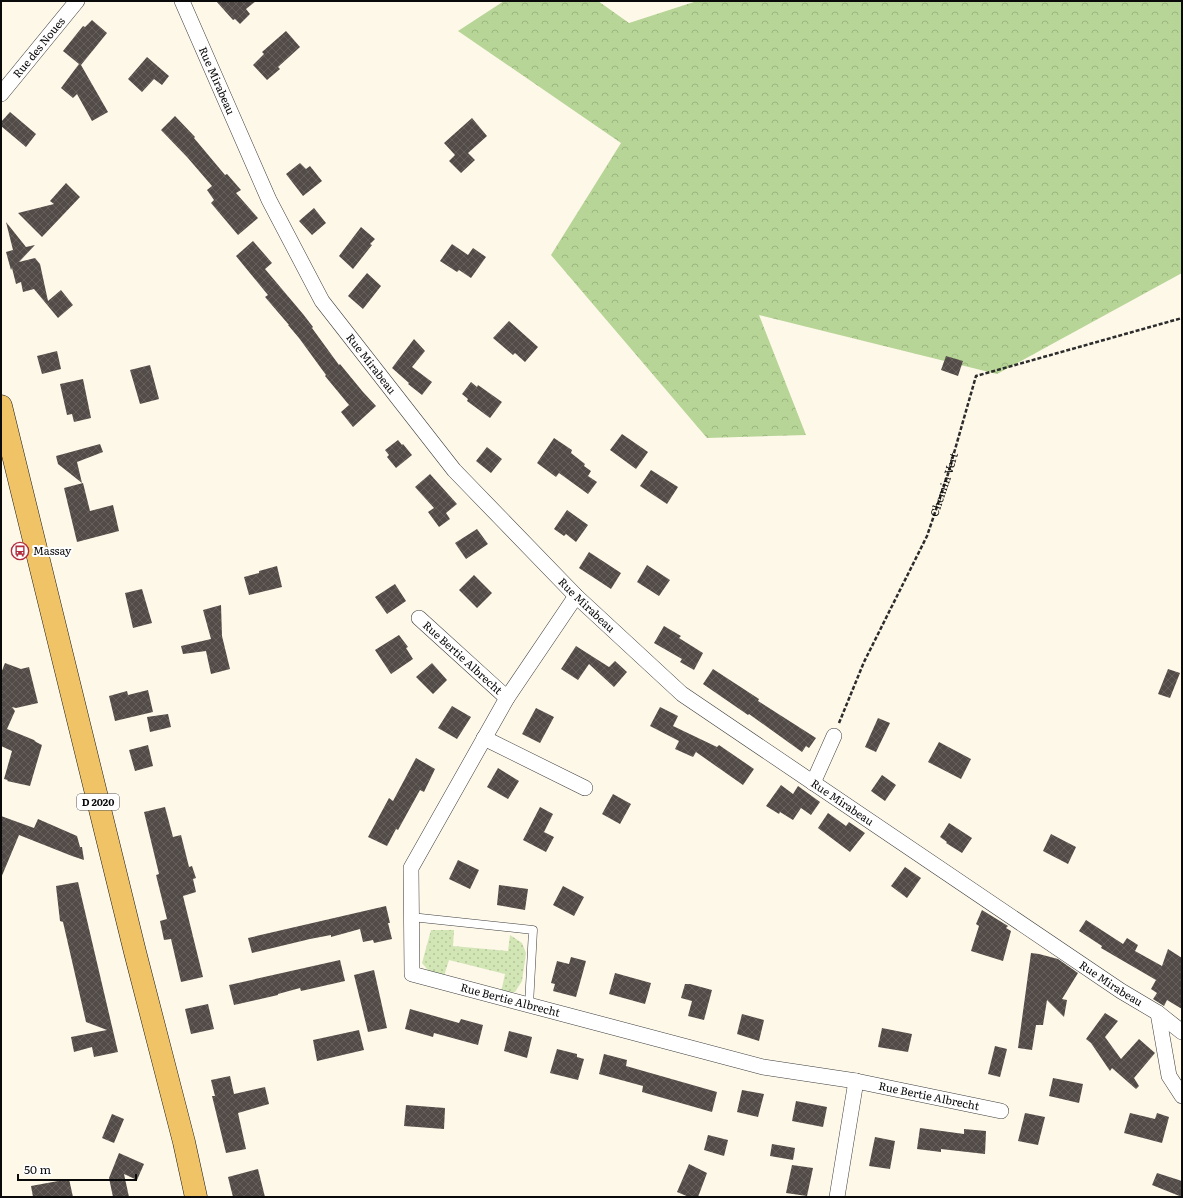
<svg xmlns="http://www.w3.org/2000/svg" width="1183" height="1198" viewBox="0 0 1183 1198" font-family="Literata,serif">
<defs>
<pattern id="grass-dots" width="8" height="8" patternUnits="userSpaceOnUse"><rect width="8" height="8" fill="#d2e5b5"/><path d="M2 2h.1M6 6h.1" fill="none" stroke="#b3c39a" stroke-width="1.8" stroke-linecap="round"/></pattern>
<pattern id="forest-crowns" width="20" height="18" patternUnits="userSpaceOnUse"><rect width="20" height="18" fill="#b7d596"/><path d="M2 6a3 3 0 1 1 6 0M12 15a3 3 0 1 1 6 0" fill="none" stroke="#9cb680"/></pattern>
<pattern id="building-cross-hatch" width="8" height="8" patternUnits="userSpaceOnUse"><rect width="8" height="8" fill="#524b47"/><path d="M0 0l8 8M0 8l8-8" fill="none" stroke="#66605d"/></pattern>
</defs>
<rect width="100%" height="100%" fill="#fef8e9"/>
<!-- grass -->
<path fill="url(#grass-dots)" d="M431 930H454L453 946 508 951 510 935 522 943 526 953 522 981 515 992H501L505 974 449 960 444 976 428 970 422 963Z"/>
<!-- forest -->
<path fill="url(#forest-crowns)" d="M504 1H598L629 23 697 1H1182V273L997 374 759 315 806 435 707 438 551 255 621 143 458 31Z"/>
<!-- building -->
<path fill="url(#building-cross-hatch)" d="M216 1H256L246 9 250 14 240 24 235 19 233 20Z
M92 20 107 33 81 65 108 112 92 121 77 94 73 98 61 88 79 64 63 51 83 26 85 27Z
M286 31 300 47 278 67 280 69 267 80 253 65 264 54 262 52Z
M147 57 169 76 162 85 154 79 142 92 128 79Z
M10 112 36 134 26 147 1 126V122Z
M175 116 195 137 194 138 225 175 227 174 241 190 236 193 258 218 238 235 211 203 214 200 207 190 212 186 187 157 161 130Z
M472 118 487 136 468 153 475 160 461 173 449 161 455 155 444 143Z
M300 163 306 169 310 166 322 181 303 196 286 174Z
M66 183 80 197 42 237 18 213 54 204 50 201Z
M314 208 326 223 312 235 299 221Z
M6 222 26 247 35 245 19 262 35 258 40 264 48 301 61 290 73 305 58 318 34 289 23 292 21 282 16 284 12 268 11 270 6 252 13 250Z
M361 227 375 239 370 244 372 245 353 269 339 256Z
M253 241 272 263 265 269 303 314 313 327 312 328 339 365 340 364 363 392 376 406 353 427 341 412 349 405 325 376 326 375 299 338 288 325H289L265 297 268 295 236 256Z
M452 244 468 255 473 248 486 257 471 278 459 270 457 272 440 261Z
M367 273 381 286 363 309 348 296Z
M509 321 538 347 525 362 515 353 513 355 493 338Z
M414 339 425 351 412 367 432 382 422 395 408 384 409 383 392 368Z
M57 351 61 369 42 374 37 356Z
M946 356 963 361 958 376 941 370Z
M150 365 159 399 140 404 130 370Z
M83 379 91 418 74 422 72 414 67 415 60 384Z
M471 382 477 387 478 385 502 402 490 418 467 401 468 399 462 394Z
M622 434 648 452 636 469 610 450Z
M554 438 572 450 571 453 585 464 584 466 591 471 588 476 597 482 588 494 559 473 556 477 537 463Z
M398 440 402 445 403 444 412 455 396 468 387 457 389 455 385 450Z
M100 444 103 452 77 462 82 483 58 464 56 456Z
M487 447 502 459 491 473 476 461Z
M651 470 678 487 667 504 640 486Z
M430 474 457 504 446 513 450 519 439 527 428 512 434 508 415 487Z
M83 483 90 511 113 505 119 531 77 542 64 488Z
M567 510 588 525 576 542 566 534 564 536 554 529Z
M477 529 488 544 466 559 455 543Z
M589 552 621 573 611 589 579 568Z
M647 565 670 580 659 596 637 582Z
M277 566 282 587 249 595 244 577 259 573V571Z
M474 575 492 593 477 608 459 590Z
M395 584 406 601 387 614 375 597Z
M142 589 152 623 133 628 125 593Z
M221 605 222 636 230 669 211 674 206 651 183 654 181 646 211 639 203 610Z
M664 626 681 636 679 638 703 653 694 670 680 662 682 659 654 643Z
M399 635 408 647 406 648 413 659 391 674 375 650Z
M576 646 609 667 615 661 627 672 614 687 589 664 578 680 561 669Z
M5 663 21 669 29 667 38 703 16 708 12 707 15 711 7 729 34 740 36 742 42 745 30 786 7 781 8 780 4 779 12 751 1 746V673Z
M432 663 447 680 433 694 416 677Z
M713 669 759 699 758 701 816 738 809 748 806 746 802 752 749 714 748 715 703 684Z
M1168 669 1180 673 1170 698 1158 694Z
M148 690 153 712 115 721 109 696 127 691 128 695Z
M452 706 471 717 457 739 438 728Z
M660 707 678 716 673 726 717 747 719 745 754 769 743 785 696 752 693 757 675 749 679 741 650 726Z
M536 708 554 717 540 743 522 734Z
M168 714 171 727 150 732 147 717Z
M878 718 890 723 876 752 865 747Z
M939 742 971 759 961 779 928 762Z
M148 745 153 766 135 771 129 750Z
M416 758 435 769 424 792 420 790 398 830 396 829 387 846 368 837 389 798 393 801Z
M498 768 519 781 508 799 487 787Z
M882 775 896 785 885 801 871 791Z
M781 785 793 794 798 786 820 802 811 815 801 808 793 820 780 812 779 814 766 806Z
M613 794 631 804 620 824 602 814Z
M165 807 173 837 181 835 189 867 192 866 196 878 193 879 196 892 183 896 203 977 181 982 171 939 164 940 160 921 167 919 156 875 159 874 144 812Z
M540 807 553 814 544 832 554 837 546 852 523 840Z
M828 813 846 826 849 822 865 833 850 852 818 828Z
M1 816 34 828 38 819 77 836 80 847H82L84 860 72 856 19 835 1 878Z
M949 823 972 838 962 853 946 843 947 842 940 837Z
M1051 834 1076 847 1068 864 1043 851Z
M458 860 479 870 470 889 449 879Z
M905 867 921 878 907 898 891 886Z
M78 882 118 1052 94 1057 92 1047 74 1052 71 1037 107 1030 86 1022 63 922 60 921 56 886Z
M499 885 528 889 525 910 497 905Z
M563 886 584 897 574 916 553 905Z
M386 906 390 923H388L392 939 374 943 373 940 363 942 360 929 331 937V935L310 939 252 953 248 938Z
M982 910 1008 926 1006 928 1011 931 1003 961 971 951 979 926 976 924Z
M1086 920 1123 944 1127 938 1138 945 1135 951 1162 966 1168 949 1182 958V1009L1167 1000 1164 1006 1153 999 1157 993 1151 989 1156 980 1101 948 1102 946 1079 931Z
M1031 953 1039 954 1058 959 1078 973 1062 999 1067 1000 1064 1017 1047 1000 1043 1025H1036L1032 1050 1018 1048Z
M571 957 586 961 576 997 553 991 555 984 551 983 557 961 569 964Z
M340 960 345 981 301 991 300 988 278 994V995L234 1005 229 985Z
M374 970 387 1028 368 1032 354 975Z
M615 973 651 983 645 1004 609 994Z
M685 984H690L712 990 704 1020 688 1016 692 1001 681 998Z
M208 1004 214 1029 191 1034 185 1009Z
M410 1009 459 1023 461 1019 483 1025 478 1045 434 1033 433 1037 405 1029Z
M1105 1013 1118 1021 1105 1037 1121 1059 1139 1039 1155 1053 1134 1078 1139 1086 1136 1089 1112 1068 1110 1071 1091 1043 1086 1039Z
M742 1014 764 1020 759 1041 737 1034Z
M882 1028 912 1034 908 1052 878 1047Z
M359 1030 364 1050 317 1061 313 1040Z
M509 1031 532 1037 527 1058 504 1051Z
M995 1046 1007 1049 1000 1077 988 1074Z
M557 1049 577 1054V1057L584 1059 578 1080 550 1073Z
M604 1054 627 1060 626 1066 717 1092 712 1112 642 1092 643 1086 599 1074Z
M230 1076 234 1094 265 1087 269 1104 238 1113 246 1149 226 1153 212 1096H215L211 1080Z
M1053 1078 1083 1084 1079 1103 1049 1096Z
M742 1090 764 1094 758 1117 737 1112Z
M796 1101 827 1107 823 1127 792 1121Z
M406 1105 445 1108 444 1129 404 1126Z
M1025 1113 1045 1117 1038 1145 1018 1141Z
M1130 1113 1155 1119 1157 1113 1169 1117 1162 1143 1124 1133Z
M112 1114 124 1119 114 1143 102 1138Z
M920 1128 964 1134V1129L986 1131 985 1154 941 1149V1152L917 1149Z
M708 1135 728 1140 724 1156 704 1150Z
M875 1137 895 1141 890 1169 869 1166Z
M772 1144 795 1148 793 1160 770 1156Z
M119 1153 144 1164 137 1180 124 1174 129 1197H113L109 1178Z
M689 1164 707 1173 698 1197H689L677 1192Z
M792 1165 813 1168 807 1196 786 1193Z
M258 1169 265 1197H233L228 1177Z
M1157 1173 1182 1181V1197L1152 1185Z
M69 1179 73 1197H33L31 1186Z"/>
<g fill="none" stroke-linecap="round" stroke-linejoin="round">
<defs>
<path id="lane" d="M411 917 533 930 529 1005"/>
<g id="street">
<path id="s2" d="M182 1 269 200 322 301 454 470 576 596 682 694 1121 991 1158 1013 1182 1032"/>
<path id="s3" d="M1 94 77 1"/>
<path id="s4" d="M576 596 507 698 411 868 412 974 763 1067 856 1081 1001 1111"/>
<path id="s5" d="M419 618 507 698"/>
<path d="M484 738 585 788"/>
<path d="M813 783 834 736"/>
<path d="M1158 1013 1169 1076 1182 1096"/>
<path d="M837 1197 856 1081"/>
</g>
<path id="primary" d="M1 406 135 952 184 1142 196 1197"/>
</defs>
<!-- lane casing -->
<use href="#lane" stroke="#3d3d3d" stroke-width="9"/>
<!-- street casing -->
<use href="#street" stroke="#3d3d3d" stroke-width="16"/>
<!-- primary casing -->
<use href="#primary" stroke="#1b1b1b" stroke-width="23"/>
<!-- path -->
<path stroke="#2c2c2c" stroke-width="2.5" stroke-dasharray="4 2" stroke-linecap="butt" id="s1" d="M839 723 864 662 927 536 948 474 976 376 1182 318"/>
<!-- lane -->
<use href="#lane" stroke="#fff" stroke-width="8"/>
<!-- street -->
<use href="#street" stroke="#fff" stroke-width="15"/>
<!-- primary -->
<use href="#primary" stroke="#f0c466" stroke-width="22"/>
</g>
<!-- icons -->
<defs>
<symbol id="bus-ring" viewBox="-11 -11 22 22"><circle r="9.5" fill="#fff" stroke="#b12c3c" stroke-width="1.5"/><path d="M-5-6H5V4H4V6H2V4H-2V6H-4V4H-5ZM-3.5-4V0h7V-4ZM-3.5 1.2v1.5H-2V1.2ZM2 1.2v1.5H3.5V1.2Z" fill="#b12c3c"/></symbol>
</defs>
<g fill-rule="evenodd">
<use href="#bus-ring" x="10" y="541" width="20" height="20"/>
</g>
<g text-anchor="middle" stroke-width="4" stroke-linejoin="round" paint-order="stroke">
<!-- shield labels -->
<rect fill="#fff" stroke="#545454" stroke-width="1" x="77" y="794" width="42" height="16" rx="3"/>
<g font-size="10" font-weight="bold" fill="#0a0a0a">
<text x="98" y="806">D 2020</text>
</g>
<!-- street labels -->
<g font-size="11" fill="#0a0a0a" stroke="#fff">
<text dy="4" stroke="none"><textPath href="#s3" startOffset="60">Rue des Noues</textPath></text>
<text dy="4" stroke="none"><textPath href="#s2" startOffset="87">Rue Mirabeau</textPath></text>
<text dy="4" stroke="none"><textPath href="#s2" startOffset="411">Rue Mirabeau</textPath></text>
<text dy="4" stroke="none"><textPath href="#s1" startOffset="261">Chemin Vert</textPath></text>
<text dy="4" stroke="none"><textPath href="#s2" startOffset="735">Rue Mirabeau</textPath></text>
<text dy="4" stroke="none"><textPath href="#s5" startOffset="59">Rue Bertie Albrecht</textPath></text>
<text dy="4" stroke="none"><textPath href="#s2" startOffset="1059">Rue Mirabeau</textPath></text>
<text dy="4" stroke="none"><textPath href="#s2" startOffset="1383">Rue Mirabeau</textPath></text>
<text dy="4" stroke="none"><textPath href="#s4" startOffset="526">Rue Bertie Albrecht</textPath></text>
<text dy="4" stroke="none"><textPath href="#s4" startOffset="956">Rue Bertie Albrecht</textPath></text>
</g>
<!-- poi labels -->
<g font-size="11" fill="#0a0a0a" stroke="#fff" text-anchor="start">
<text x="33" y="555">Massay</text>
</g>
</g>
<!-- border -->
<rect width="1183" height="1198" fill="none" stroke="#0a0a0a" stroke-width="4"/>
<!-- scale -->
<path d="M18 1174v6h118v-6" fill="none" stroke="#0a0a0a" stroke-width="2"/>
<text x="24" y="1174" font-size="12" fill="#0a0a0a" stroke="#ffffff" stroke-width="3" paint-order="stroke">50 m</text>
</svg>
